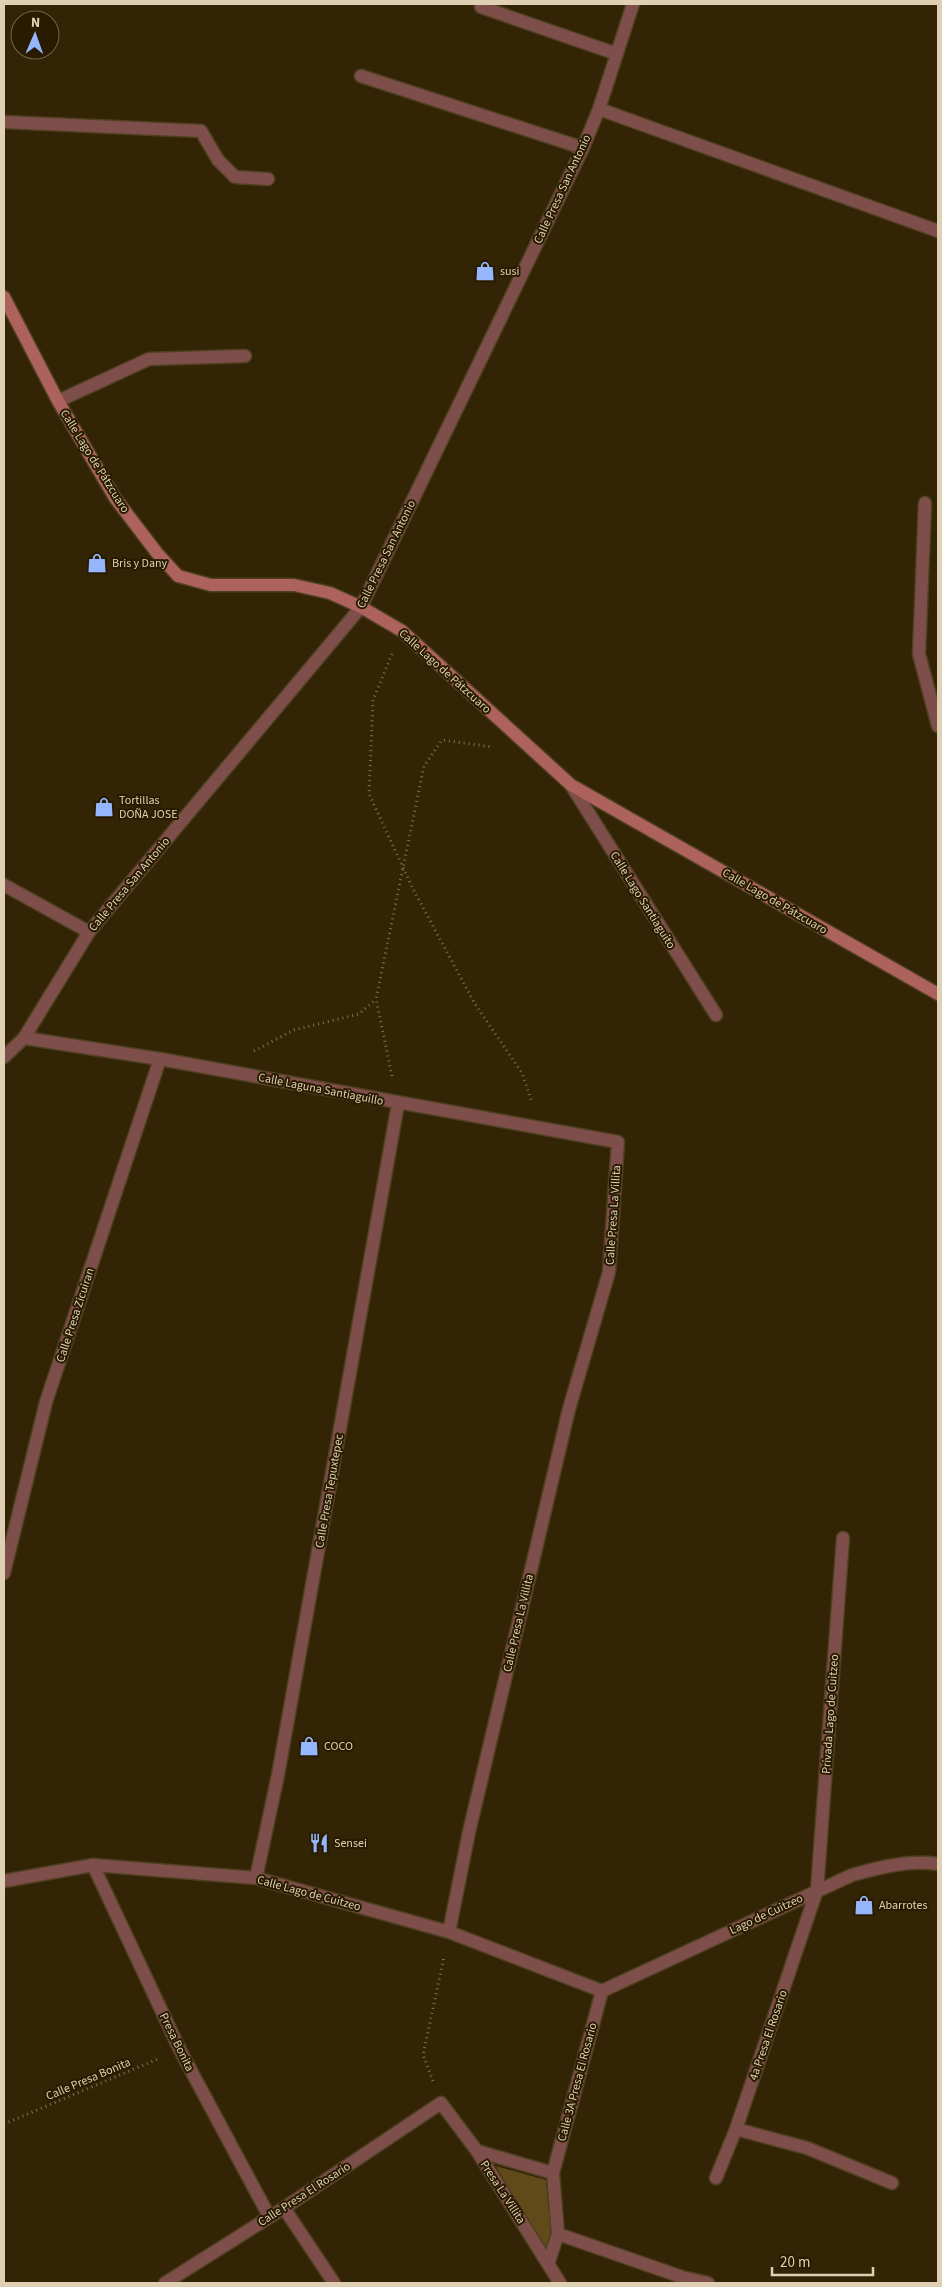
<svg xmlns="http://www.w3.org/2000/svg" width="942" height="2287" viewBox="0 0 942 2287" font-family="'Source Sans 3',sans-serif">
<rect width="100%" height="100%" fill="#322404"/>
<!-- green -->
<path fill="#604a19" d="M496 2166 546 2180 551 2232 545 2251Z"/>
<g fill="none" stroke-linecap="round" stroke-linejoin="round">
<defs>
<path id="lane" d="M571 785 716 1015"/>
<path id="street" d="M481 7 617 54
M361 76 583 148
M599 109 938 231
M4 122 201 131 218 160 235 177 268 179
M58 401 149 359 245 356
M925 503 919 654 938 726
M4 885 89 932
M24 1038 160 1059 618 1142 609 1272 569 1409 469 1832 449 1932
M4 1057 24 1038 89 932 361 607 583 148 599 109 633 4
M4 1573 46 1402 160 1059
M93 1865 180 2050 269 2216
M256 1878 278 1775 398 1104
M4 1881 93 1865 256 1878 449 1932 602 1991
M602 1991 852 1875C881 1867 908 1860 938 1864
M736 2129 807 2148 892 2183
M477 2151 553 2173
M716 2178 736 2129 817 1890 843 1538
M284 2208 334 2283
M558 2234 682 2277 708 2283
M548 2264 558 2234 553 2173 602 1991
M165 2283 284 2208 441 2103 477 2151 560 2283"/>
<path id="secondary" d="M4 297 58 401 115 498 157 553 178 576 211 585H294L330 593 361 607 402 631 571 785 938 994"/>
</defs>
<!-- lane casing -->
<use href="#lane" stroke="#4e4020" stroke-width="15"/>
<!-- street casing -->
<use href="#street" stroke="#4e4020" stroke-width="15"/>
<!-- secondary casing -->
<use href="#secondary" stroke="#4e4020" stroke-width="15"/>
<!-- path -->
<path stroke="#7f7152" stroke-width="3" stroke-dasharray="1 4" stroke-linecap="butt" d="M392 654 373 700 369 794 413 889 475 1004 522 1073 532 1103
M254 1051 294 1030 359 1014 376 999
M392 1076 376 999 424 766 442 740 492 747
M433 2081 423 2055 444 1957
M4 2124 158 2059"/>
<!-- lane -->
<use href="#lane" stroke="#7e4e4a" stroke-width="12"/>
<!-- street -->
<use href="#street" stroke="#7e4e4a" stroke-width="12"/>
<!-- secondary -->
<use href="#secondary" stroke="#ae625d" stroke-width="12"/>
</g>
<!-- icons -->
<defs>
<symbol id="shop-bare" viewBox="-9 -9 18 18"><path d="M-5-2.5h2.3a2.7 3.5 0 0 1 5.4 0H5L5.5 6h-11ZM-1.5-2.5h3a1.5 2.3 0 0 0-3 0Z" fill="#95b6fd" stroke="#281b00" stroke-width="2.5" paint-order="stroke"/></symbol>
<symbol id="restaurant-bare" viewBox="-9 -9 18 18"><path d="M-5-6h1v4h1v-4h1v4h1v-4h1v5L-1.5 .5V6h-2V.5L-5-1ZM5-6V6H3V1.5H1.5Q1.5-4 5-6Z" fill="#95b6fd" stroke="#281b00" stroke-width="2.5" paint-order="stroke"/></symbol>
</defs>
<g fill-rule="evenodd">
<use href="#shop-bare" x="471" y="257" width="28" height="28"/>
<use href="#shop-bare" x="83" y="549" width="28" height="28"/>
<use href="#shop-bare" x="90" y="793" width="28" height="28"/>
<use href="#shop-bare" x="295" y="1732" width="28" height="28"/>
<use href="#restaurant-bare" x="305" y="1829" width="28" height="28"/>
<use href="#shop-bare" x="850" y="1891" width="28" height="28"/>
</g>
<g text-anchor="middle" stroke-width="4" stroke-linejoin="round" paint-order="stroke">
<!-- street labels -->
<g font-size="12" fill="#dfd0b3" stroke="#281b00">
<text transform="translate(562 189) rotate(-65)" y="4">Calle Presa San Antonio</text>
<text transform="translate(95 461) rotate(58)" y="4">Calle Lago de Pátzcuaro</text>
<text transform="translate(386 554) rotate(-64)" y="4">Calle Presa San Antonio</text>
<text transform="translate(445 671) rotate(42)" y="4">Calle Lago de Pátzcuaro</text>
<text transform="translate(129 884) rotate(-50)" y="4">Calle Presa San Antonio</text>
<text transform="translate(643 900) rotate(58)" y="4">Calle Lago Santiaguito</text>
<text transform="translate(775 901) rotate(30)" y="4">Calle Lago de Pátzcuaro</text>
<text transform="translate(321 1089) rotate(11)" y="4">Calle Laguna Santiaguillo</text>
<text transform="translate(613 1215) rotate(-86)" y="4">Calle Presa La Villita</text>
<text transform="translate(75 1315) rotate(-72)" y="4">Calle Presa Zicuiran</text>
<text transform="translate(329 1491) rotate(-80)" y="4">Calle Presa Tepuxtepec</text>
<text transform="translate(518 1623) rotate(-77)" y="4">Calle Presa La Villita</text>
<text transform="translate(830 1714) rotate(-86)" y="4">Privada Lago de Cuitzeo</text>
<text transform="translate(309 1893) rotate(15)" y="4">Calle Lago de Cuitzeo</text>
<text transform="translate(766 1914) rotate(-25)" y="4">Lago de Cuitzeo</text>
<text transform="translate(768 2035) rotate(-71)" y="4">4a Presa El Rosario</text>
<text transform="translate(177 2042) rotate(64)" y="4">Presa Bonita</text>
<text transform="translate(88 2079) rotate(-23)" y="4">Calle Presa Bonita</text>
<text transform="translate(577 2082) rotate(-75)" y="4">Calle 3A Presa El Rosario</text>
<text transform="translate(503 2192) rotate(57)" y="4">Presa La Villita</text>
<text transform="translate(304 2194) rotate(-33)" y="4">Calle Presa El Rosario</text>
</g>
<!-- poi labels -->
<g font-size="12" fill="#dfd0b3" stroke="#281b00" text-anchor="start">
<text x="500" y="275">susi</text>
<text x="112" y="567">Bris y Dany</text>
<text x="119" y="804">Tortillas<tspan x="119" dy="14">DOÑA JOSE</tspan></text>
<text x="324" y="1750">COCO</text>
<text x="334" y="1847">Sensei</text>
<text x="879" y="1909">Abarrotes</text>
</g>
</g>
<!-- border -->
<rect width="942" height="2287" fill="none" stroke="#dfd0b3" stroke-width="10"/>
<!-- north arrow -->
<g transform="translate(35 35) rotate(2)"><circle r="24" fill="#281b00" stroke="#716348"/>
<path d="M0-4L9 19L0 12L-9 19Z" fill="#95b6fd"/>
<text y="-8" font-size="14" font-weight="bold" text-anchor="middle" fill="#dfd0b3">N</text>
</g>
<!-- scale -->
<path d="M772 2267v8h101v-8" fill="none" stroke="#dfd0b3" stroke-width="2.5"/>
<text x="780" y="2267" font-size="15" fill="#dfd0b3" stroke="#281b00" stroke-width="4" paint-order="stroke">20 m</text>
</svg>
